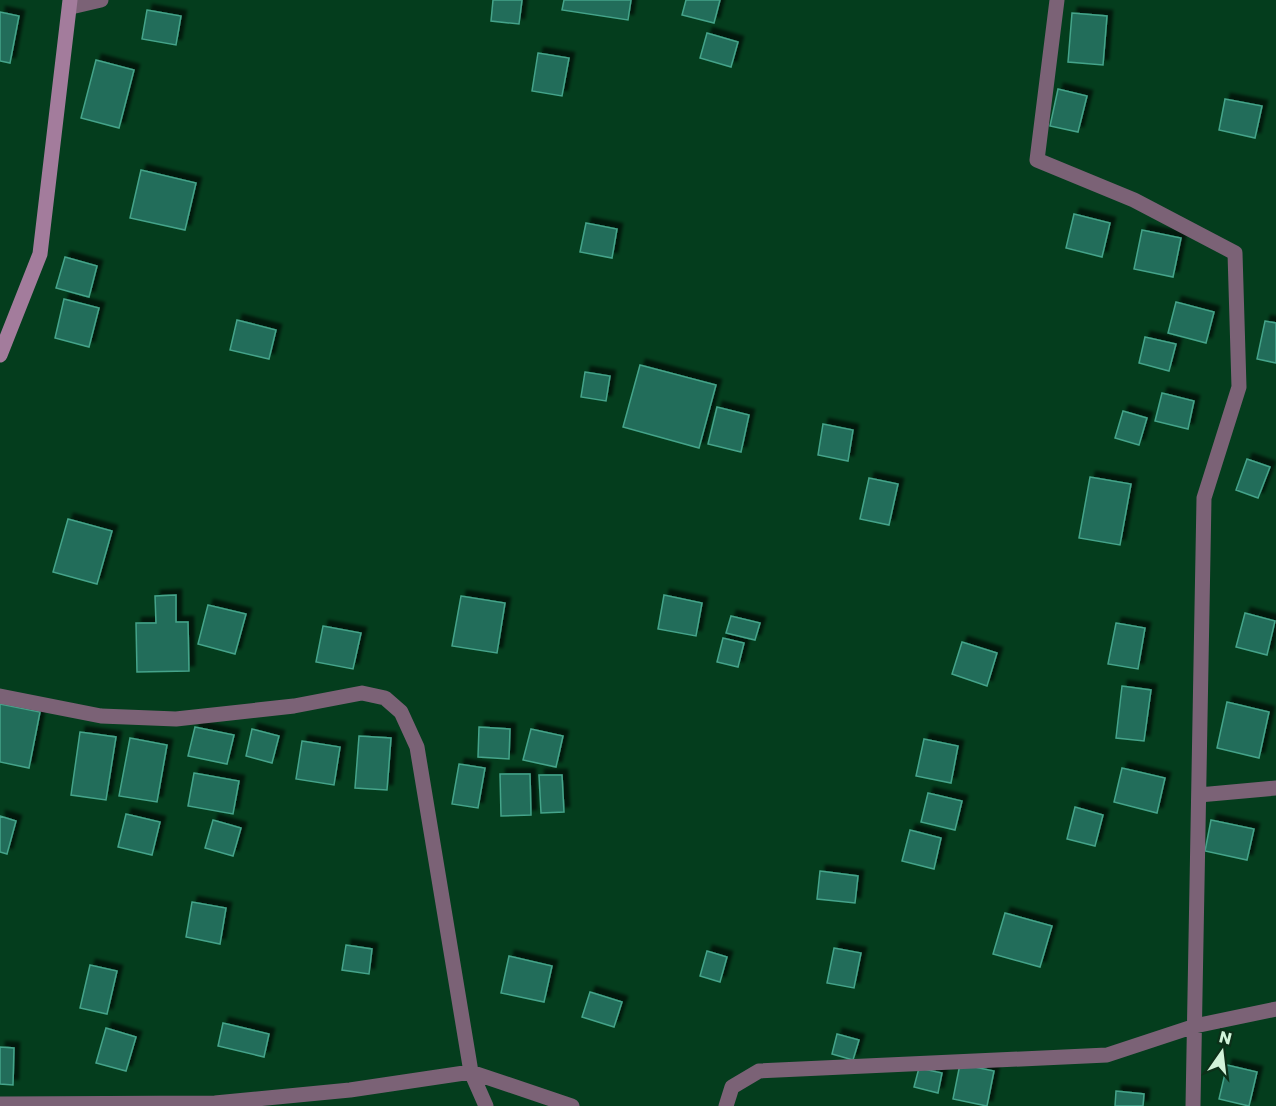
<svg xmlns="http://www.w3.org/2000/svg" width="1276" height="1106" viewBox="0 0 1276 1106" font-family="Poppins,sans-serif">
<defs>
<filter id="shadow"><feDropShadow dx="5.5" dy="-5.5" stdDeviation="1.5" flood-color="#0009"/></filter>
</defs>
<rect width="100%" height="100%" fill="#043d1d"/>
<!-- building -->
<path fill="#236d5a" stroke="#44a48a" stroke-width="1.5" filter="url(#shadow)" d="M493 0H522L519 24 491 21Z
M564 0H631L628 20 562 10Z
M686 0H720L714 23 682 15Z
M147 10 181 16 176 45 142 39Z
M0 12 19 16 10 63 0 61Z
M1072 13 1107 16 1103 65 1068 62Z
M707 33 738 42 731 67 700 58Z
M538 53 569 58 562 96 532 91Z
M96 60 134 70 119 128 81 118Z
M1058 89 1087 96 1078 132 1050 126Z
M1225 99 1262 106 1255 138 1219 130Z
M141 170 196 183 185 230 130 218Z
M1074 214 1110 223 1102 257 1066 248Z
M586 223 617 229 612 258 580 252Z
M1142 230 1181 238 1173 277 1134 269Z
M65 257 97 266 89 297 56 288Z
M64 299 99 308 89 347 55 338Z
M1176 302 1214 312 1206 343 1168 333Z
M237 320 276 330 269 359 230 350Z
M1265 321 1276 323V363L1257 359Z
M1145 337 1176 344 1169 371 1139 363Z
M640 365 716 385 699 448 623 427Z
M585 372 610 376 606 401 581 397Z
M1162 393 1194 401 1188 429 1155 421Z
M717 407 749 415 741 452 708 444Z
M1123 411 1147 418 1139 445 1115 438Z
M823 424 853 430 848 461 818 455Z
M1247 459 1270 467 1258 498 1236 490Z
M1090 477 1131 484 1120 545 1079 538Z
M869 478 898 484 889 525 860 519Z
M68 519 112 531 97 584 53 572Z
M176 595V622H188L189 671 137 672 136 623H156L155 596Z
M664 595 702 603 696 636 658 629Z
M461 596 505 603 497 653 452 646Z
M208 605 246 614 235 654 198 644Z
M1245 613 1275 621 1267 655 1236 647Z
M731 616 760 623 755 640 726 633Z
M1116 623 1145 628 1138 669 1108 664Z
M323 626 361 633 353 669 316 662Z
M723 638 744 643 738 667 717 662Z
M962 642 997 653 987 686 952 674Z
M1122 686 1151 690 1144 741 1116 738Z
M1227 702 1269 712 1259 758 1217 748Z
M0 704 40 712 29 768 0 762Z
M195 727 234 735 227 764 188 756Z
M479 727 510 729 509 759 478 757Z
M252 729 279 736 272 763 246 756Z
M531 729 563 736 556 767 523 760Z
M80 732 116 737 106 800 71 795Z
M359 736 391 738 387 790 355 788Z
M130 738 167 745 157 802 119 796Z
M924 739 958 746 951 783 916 776Z
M302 741 340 747 334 785 296 779Z
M459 764 485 768 478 808 452 804Z
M1122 768 1165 778 1157 813 1114 802Z
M194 773 239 781 233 814 188 806Z
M500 774H530L531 815 501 816Z
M539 775H562L564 812 541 813Z
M928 793 962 801 955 830 921 822Z
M1075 807 1103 815 1095 846 1067 839Z
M126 814 160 822 152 855 118 847Z
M0 816 16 821 7 854 0 852Z
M213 820 241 828 233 856 205 848Z
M1211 820 1254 829 1247 860 1205 851Z
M910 830 941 838 934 869 902 861Z
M820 871 858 876 855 903 817 899Z
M192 902 226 908 220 944 186 937Z
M1005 913 1052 926 1040 967 993 954Z
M346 945 372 949 369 974 342 970Z
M834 948 861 953 854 988 827 983Z
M707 951 727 957 720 982 700 976Z
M509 956 552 966 544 1002 501 993Z
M90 965 117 971 107 1014 80 1008Z
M590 992 622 1002 614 1027 582 1017Z
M223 1023 269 1034 264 1057 218 1046Z
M106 1028 136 1037 126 1071 96 1063Z
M837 1034 859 1040 853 1060 832 1054Z
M0 1047 14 1048 13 1085 0 1084Z
M960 1064 994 1071 987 1106 953 1099Z
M1227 1065 1257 1072 1249 1106 1219 1099Z
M919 1068 942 1073 938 1093 914 1087Z
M1116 1091 1144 1094 1143 1106H1115Z"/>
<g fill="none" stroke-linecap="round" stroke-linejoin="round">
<!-- minor -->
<path stroke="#7b6276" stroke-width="15" d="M1057 0 1037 160 1134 200 1235 253 1239 387 1204 498 1193 1106
M71 7 101 0
M0 696 101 716 176 719 294 706 362 693 385 698 401 712 417 747 471 1072 486 1106
M1199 795 1276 788
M0 1104 215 1103 350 1090 471 1072 572 1106
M726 1106 732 1087 759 1071 1107 1055 1195 1026 1276 1009"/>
<!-- secondary -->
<path stroke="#a37c9c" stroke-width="15" d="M0 355 40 254 70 0"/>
</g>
<!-- north arrow -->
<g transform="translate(1222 1052) rotate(14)" stroke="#0c3019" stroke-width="4.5" paint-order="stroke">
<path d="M0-4.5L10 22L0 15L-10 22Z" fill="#d2f4da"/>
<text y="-9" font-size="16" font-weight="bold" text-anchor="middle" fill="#d2f4da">N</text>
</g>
</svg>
